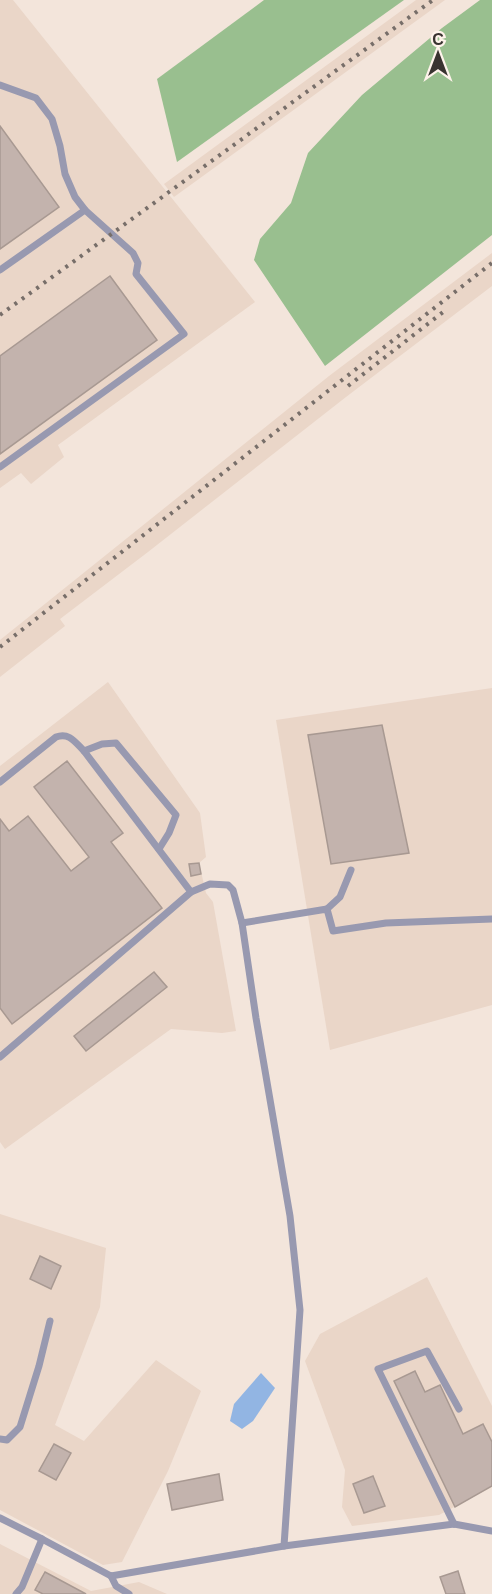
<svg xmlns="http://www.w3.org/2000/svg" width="492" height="1594" font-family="Arial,sans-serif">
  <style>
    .built { fill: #ead6c8 }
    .forest { fill: #99bf8f }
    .water { fill: #92b5e3 }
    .building { fill: #c3b3ad; stroke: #a89992; stroke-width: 1.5 }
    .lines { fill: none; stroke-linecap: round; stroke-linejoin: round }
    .lane { stroke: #9899b0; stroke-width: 7 }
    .rail { stroke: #776e69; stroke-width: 4; stroke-dasharray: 3 6; stroke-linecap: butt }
  </style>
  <rect width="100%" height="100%" fill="#f3e5db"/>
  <g class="built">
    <polygon points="0,0 13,0 255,302 58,445 64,457 31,484 21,473 0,488"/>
    <polygon points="416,0 445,0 174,197 164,184"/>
    <polygon points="492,253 492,286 346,397 148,552 60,619 65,626 0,677 0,640 329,376"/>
    <polygon points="108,682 200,813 206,857 199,863 206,893 213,902 236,1031 222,1033 171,1029 5,1149 0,1142 0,766"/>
    <polygon points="492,688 492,1005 330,1050 276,720"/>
    <polygon points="0,1214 106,1248 100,1307 55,1425 84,1441 156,1360 201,1391 168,1471 122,1562 103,1565 0,1510"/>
    <polygon points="427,1277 492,1406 492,1487 439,1515 352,1526 342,1507 345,1470 305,1361 320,1334"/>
    <polygon points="0,1544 91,1591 139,1582 167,1594 0,1594"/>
  </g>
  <g class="forest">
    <polygon points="264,0 404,0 177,162 157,79"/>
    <polygon points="480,0 492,0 492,235 325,366 254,260 260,239 291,203 308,153 362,95 442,28"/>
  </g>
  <polygon class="water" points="261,1373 275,1388 253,1421 242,1429 230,1421 234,1404"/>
  <g class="building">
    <polygon points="0,126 59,207 0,249"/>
    <polygon points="110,276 157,340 0,454 0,356"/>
    <polygon points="382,725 409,853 331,864 308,735"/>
    <polygon points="67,761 123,833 111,842 162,908 12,1024 0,1008 0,819 9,831 28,816 71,871 89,857 34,787"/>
    <polygon points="199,863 201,874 191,876 189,864"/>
    <polygon points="154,972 167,987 86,1051 74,1036"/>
    <polygon points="40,1256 61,1266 51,1289 30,1279"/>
    <polygon points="415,1371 425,1392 440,1385 463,1434 483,1424 492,1442 492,1486 455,1507 394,1381"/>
    <polygon points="54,1444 71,1453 56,1480 39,1471"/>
    <polygon points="219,1474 223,1500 172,1510 167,1484"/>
    <polygon points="373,1476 385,1506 364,1513 353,1484"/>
    <polygon points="458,1571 465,1594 446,1594 440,1577"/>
    <polygon points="45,1572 86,1594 43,1594 35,1590"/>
  </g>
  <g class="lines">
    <g class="lane">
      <polyline points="0,85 36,98 52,119 60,146 65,174 75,197 85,210"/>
      <polyline points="0,270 85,210 133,253 138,263 136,274 184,334 0,467"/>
      <polyline points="84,751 102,744 116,743 176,815 169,833 159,849"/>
      <path d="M0,782L56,737C69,732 75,742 84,751L191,892"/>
      <polyline points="327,909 340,897 351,870"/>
      <polyline points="242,923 327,909 333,931 386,923 492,919"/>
      <polyline points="0,1057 191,892 210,884 228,885 233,890 242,923 256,1018 290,1216 300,1310 284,1546"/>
      <polyline points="0,1439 7,1440 20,1427 39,1366 50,1321"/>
      <polyline points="0,1518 42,1539 111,1576 284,1546 454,1524 492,1531"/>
      <polyline points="454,1524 378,1369 427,1351 459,1409"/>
      <polyline points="111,1576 116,1586 129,1594"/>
      <polyline points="16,1594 22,1587 42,1539"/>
    </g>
    <g class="rail">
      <polyline points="0,315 433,0"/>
      <polyline points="348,386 447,309"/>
      <polyline points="0,647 492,263"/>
    </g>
  </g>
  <g transform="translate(438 54)" stroke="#fef3eb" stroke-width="4.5" paint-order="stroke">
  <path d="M0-4.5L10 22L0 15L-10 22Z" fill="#393330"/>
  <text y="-9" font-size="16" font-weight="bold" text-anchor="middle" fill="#393330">С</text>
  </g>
</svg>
